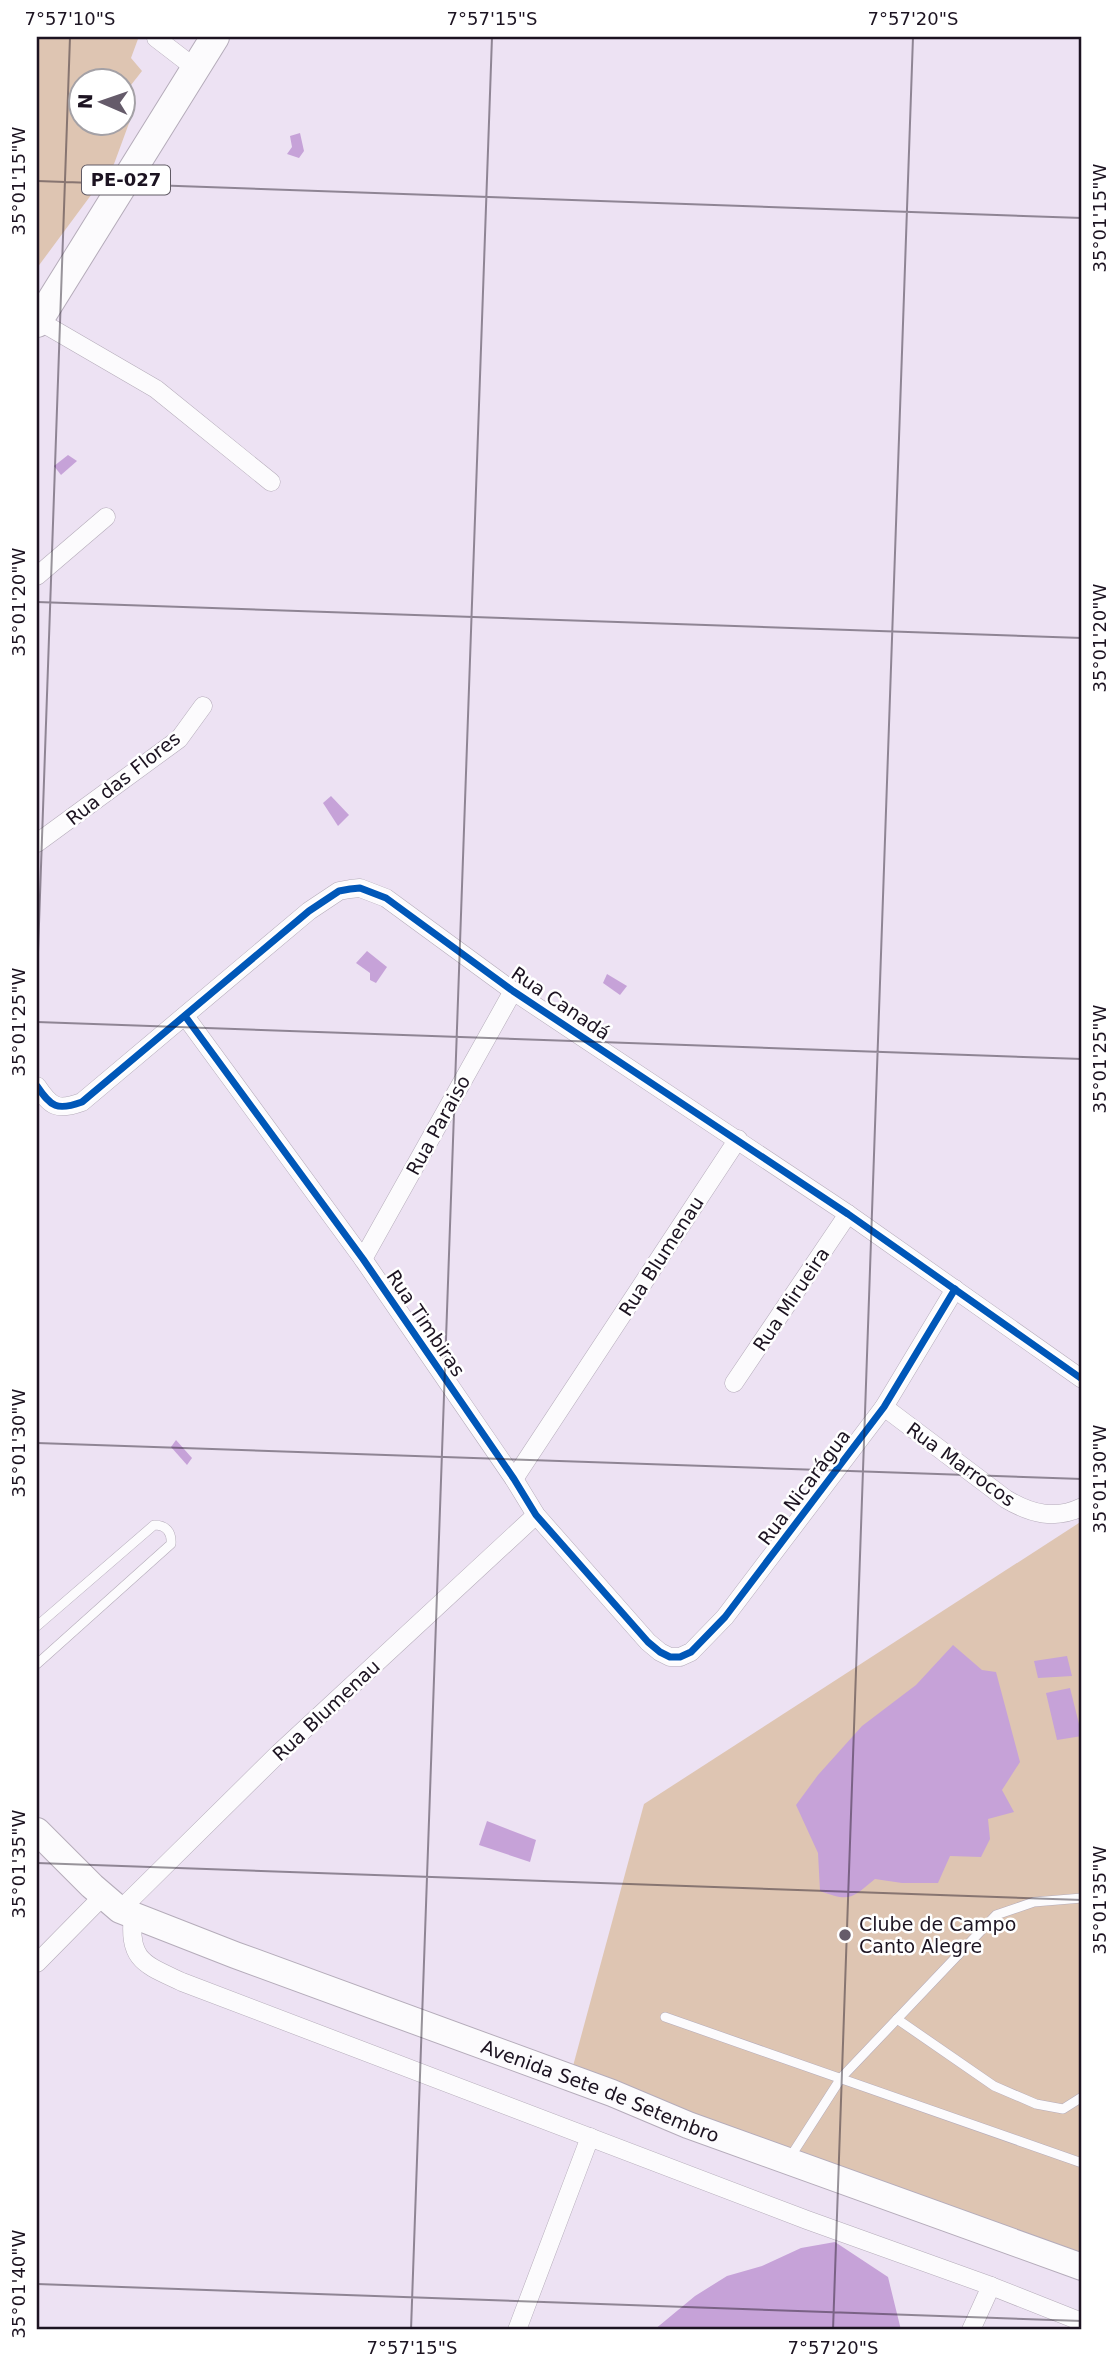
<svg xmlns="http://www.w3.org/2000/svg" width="1119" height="2367" font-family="'DejaVu Sans',sans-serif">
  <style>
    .green { fill: #dec5b2; fill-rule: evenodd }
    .water { fill: #c6a2d8 }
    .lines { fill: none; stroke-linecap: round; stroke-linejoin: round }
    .service-casing { stroke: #b5acba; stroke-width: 10 }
    .minor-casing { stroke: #b5acba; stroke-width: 19 }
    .secondary-casing { stroke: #b5acba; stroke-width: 28 }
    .primary-casing { stroke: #b5acba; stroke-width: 30 }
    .service { stroke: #fcfbfd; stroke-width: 9 }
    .minor { stroke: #fcfbfd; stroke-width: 18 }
    .secondary { stroke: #fcfbfd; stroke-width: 26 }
    .primary { stroke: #fcfbfd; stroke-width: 28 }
    .cycleway-casing { stroke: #fff; stroke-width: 11 }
    .cycleway { stroke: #0057b8; stroke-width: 7 }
    .ticks { fill: none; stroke: #1c1321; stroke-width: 2; stroke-opacity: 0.45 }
    .poi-dot { fill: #655b6a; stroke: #fff; stroke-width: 2.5 }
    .labels { text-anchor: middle; stroke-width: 5; stroke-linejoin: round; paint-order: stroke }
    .shield { fill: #fff; stroke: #605a64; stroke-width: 2 }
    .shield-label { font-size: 18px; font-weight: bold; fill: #1c1321 }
    .street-label { font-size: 19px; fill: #1c1321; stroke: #fff }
    .poi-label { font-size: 19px; fill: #1c1321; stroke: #fff; text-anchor: start }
    .neatline { fill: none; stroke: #1c1321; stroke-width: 2.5 }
    .ticks-label { font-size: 18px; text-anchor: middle; fill: #1c1321 }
  </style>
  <rect width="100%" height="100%" fill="#ede2f3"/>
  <g class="green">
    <path d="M37,37H134L138,39L131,58L142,71L131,85L132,115L114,164L37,268ZM80,80H122V122H80Z"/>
    <polygon points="1082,1521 1082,2257 689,2113 573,2066 644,1804"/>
  </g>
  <g class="water">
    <polygon points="300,133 304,151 299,158 287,154 292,147 290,136"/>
    <polygon points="68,455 77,461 61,475 54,466"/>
    <polygon points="331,796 349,815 338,826 323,803"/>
    <polygon points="367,951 387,967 376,983 370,980 370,973 356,963"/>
    <polygon points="607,974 627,986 620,995 603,983"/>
    <polygon points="176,1440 192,1458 187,1465 171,1447"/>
    <path d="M953,1645L982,1670L996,1672L1020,1762L1002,1790L1014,1812L988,1819L990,1839L981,1857L950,1856L938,1883H902L875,1879C851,1899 850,1902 820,1891L818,1853L796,1805L818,1775L862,1726L916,1685Z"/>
    <polygon points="1067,1656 1072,1676 1038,1678 1034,1661"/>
    <polygon points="1070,1688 1082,1736 1057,1740 1046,1693"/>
    <polygon points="487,1821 536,1840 530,1862 479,1845"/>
    <polygon points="835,2242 888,2277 901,2330 654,2330 695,2296 727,2276 762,2266 801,2248"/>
  </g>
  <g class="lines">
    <defs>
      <g id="service">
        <path d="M37,1626L154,1525C166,1525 172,1532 171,1544L37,1664"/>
        <polyline points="665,2017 1082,2163"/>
        <polyline points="897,2019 994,2086 1036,2104 1063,2109 1082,2097"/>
        <polyline points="789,2159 841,2078 996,1915 1034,1902 1082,1898"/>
      </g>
      <g id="minor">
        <polyline points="156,38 195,68"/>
        <polyline points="39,321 156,389 271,482"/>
        <polyline points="37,576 106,517"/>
        <polyline points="37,843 179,739 203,706"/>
        <polyline points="185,1016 363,1259 514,1479 536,1515 648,1642 660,1652 670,1657 680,1657 691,1652 725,1617 884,1407 955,1289"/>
        <path d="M37,1086C51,1107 57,1111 82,1102L309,911L339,891L350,889L360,888L386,898L513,991L848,1214L1082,1379"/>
        <polyline points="363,1259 513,991"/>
        <polyline points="734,1383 848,1214"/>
        <path d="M884,1407L1006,1499C1031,1514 1055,1520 1082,1507"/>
        <polyline points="514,1479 738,1139"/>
        <polyline points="120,1910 279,1753 536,1515"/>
        <path d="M133,1914C128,1961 144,1964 182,1982L807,2220L991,2286L1082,2322"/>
        <polyline points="37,1963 103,1896"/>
        <polyline points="517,2330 590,2137"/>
        <polyline points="971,2330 991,2286"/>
      </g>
      <g id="secondary">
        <path id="s1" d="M37,1831L92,1886L120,1910L235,1955L612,2093L688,2125L1082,2267"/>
      </g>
      <polyline id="primary" points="37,323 215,37"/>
    </defs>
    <use href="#service" class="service-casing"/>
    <use href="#minor" class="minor-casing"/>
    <use href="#secondary" class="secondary-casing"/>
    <use href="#primary" class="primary-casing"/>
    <use href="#service" class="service"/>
    <use href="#minor" class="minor"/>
    <use href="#secondary" class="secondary"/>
    <use href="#primary" class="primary"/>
    <defs>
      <g id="cycleway">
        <polyline points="185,1016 363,1259 514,1479 536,1515 648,1642 660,1652 670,1657 680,1657 691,1652 725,1617 884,1407 955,1289"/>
        <path d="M37,1086C51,1107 57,1111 82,1102L309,911L339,891L350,889L360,888L386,898L513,991L848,1214L1082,1379"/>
      </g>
    </defs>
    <use href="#cycleway" class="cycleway-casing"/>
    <use href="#cycleway" class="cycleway"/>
  </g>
  <path class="ticks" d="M37,181L1082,218M37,602L1082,638M37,981L70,37M37,1022L1082,1059M37,1443L1082,1479M37,1863L1082,1900M37,2284L1082,2321M411,2330L492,37M833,2330L913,37"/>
  <circle class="poi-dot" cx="845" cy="1935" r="7"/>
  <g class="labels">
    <rect class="shield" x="82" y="165.5" width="88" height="29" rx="5"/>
    <g class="shield-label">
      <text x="126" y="186">PE-027</text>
    </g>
    <g class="street-label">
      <text transform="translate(123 778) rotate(-38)" y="7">Rua das Flores</text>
      <text transform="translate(561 1003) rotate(34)" y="7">Rua Canadá</text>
      <text transform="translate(438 1125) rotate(-61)" y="7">Rua Paraiso</text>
      <text transform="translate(661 1256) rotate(-57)" y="7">Rua Blumenau</text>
      <text transform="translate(791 1299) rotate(-56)" y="7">Rua Mirueira</text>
      <text transform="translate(426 1323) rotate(56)" y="7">Rua Timbiras</text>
      <text transform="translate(961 1464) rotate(36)" y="7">Rua Marrocos</text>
      <text transform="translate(804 1487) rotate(-53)" y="7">Rua Nicarágua</text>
      <text transform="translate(326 1710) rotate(-43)" y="7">Rua Blumenau</text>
      <text dy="7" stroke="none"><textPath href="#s1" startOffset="628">Avenida Sete de Setembro</textPath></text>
    </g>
    <g class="poi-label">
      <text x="859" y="1931">Clube de Campo<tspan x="859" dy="22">Canto Alegre</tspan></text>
    </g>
  </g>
  <rect width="1119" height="2367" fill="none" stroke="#ffffff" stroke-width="77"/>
  <g transform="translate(102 102) rotate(272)"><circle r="33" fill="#ffffff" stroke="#a4a1a6" stroke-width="2"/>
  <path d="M0-5L12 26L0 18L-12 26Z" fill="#655b6a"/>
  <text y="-10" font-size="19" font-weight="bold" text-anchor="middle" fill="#1c1321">N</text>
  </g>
  <rect x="38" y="38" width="1042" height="2290" class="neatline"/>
  <g class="ticks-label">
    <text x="70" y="25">7°57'10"S</text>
    <text x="492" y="25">7°57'15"S</text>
    <text x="913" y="25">7°57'20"S</text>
    <text transform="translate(19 181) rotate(-90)" y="6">35°01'15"W</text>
    <text transform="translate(1100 218) rotate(-90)" y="6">35°01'15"W</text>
    <text transform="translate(19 602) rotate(-90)" y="6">35°01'20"W</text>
    <text transform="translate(1100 638) rotate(-90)" y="6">35°01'20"W</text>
    <text transform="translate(19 1022) rotate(-90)" y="6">35°01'25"W</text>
    <text transform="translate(1100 1059) rotate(-90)" y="6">35°01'25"W</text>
    <text transform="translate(19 1443) rotate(-90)" y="6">35°01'30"W</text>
    <text transform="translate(1100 1479) rotate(-90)" y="6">35°01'30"W</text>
    <text transform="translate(19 1864) rotate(-90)" y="6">35°01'35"W</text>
    <text transform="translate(1100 1900) rotate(-90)" y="6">35°01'35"W</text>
    <text transform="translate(19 2284) rotate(-90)" y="6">35°01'40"W</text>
    <text x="412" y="2354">7°57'15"S</text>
    <text x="833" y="2354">7°57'20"S</text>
  </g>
</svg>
